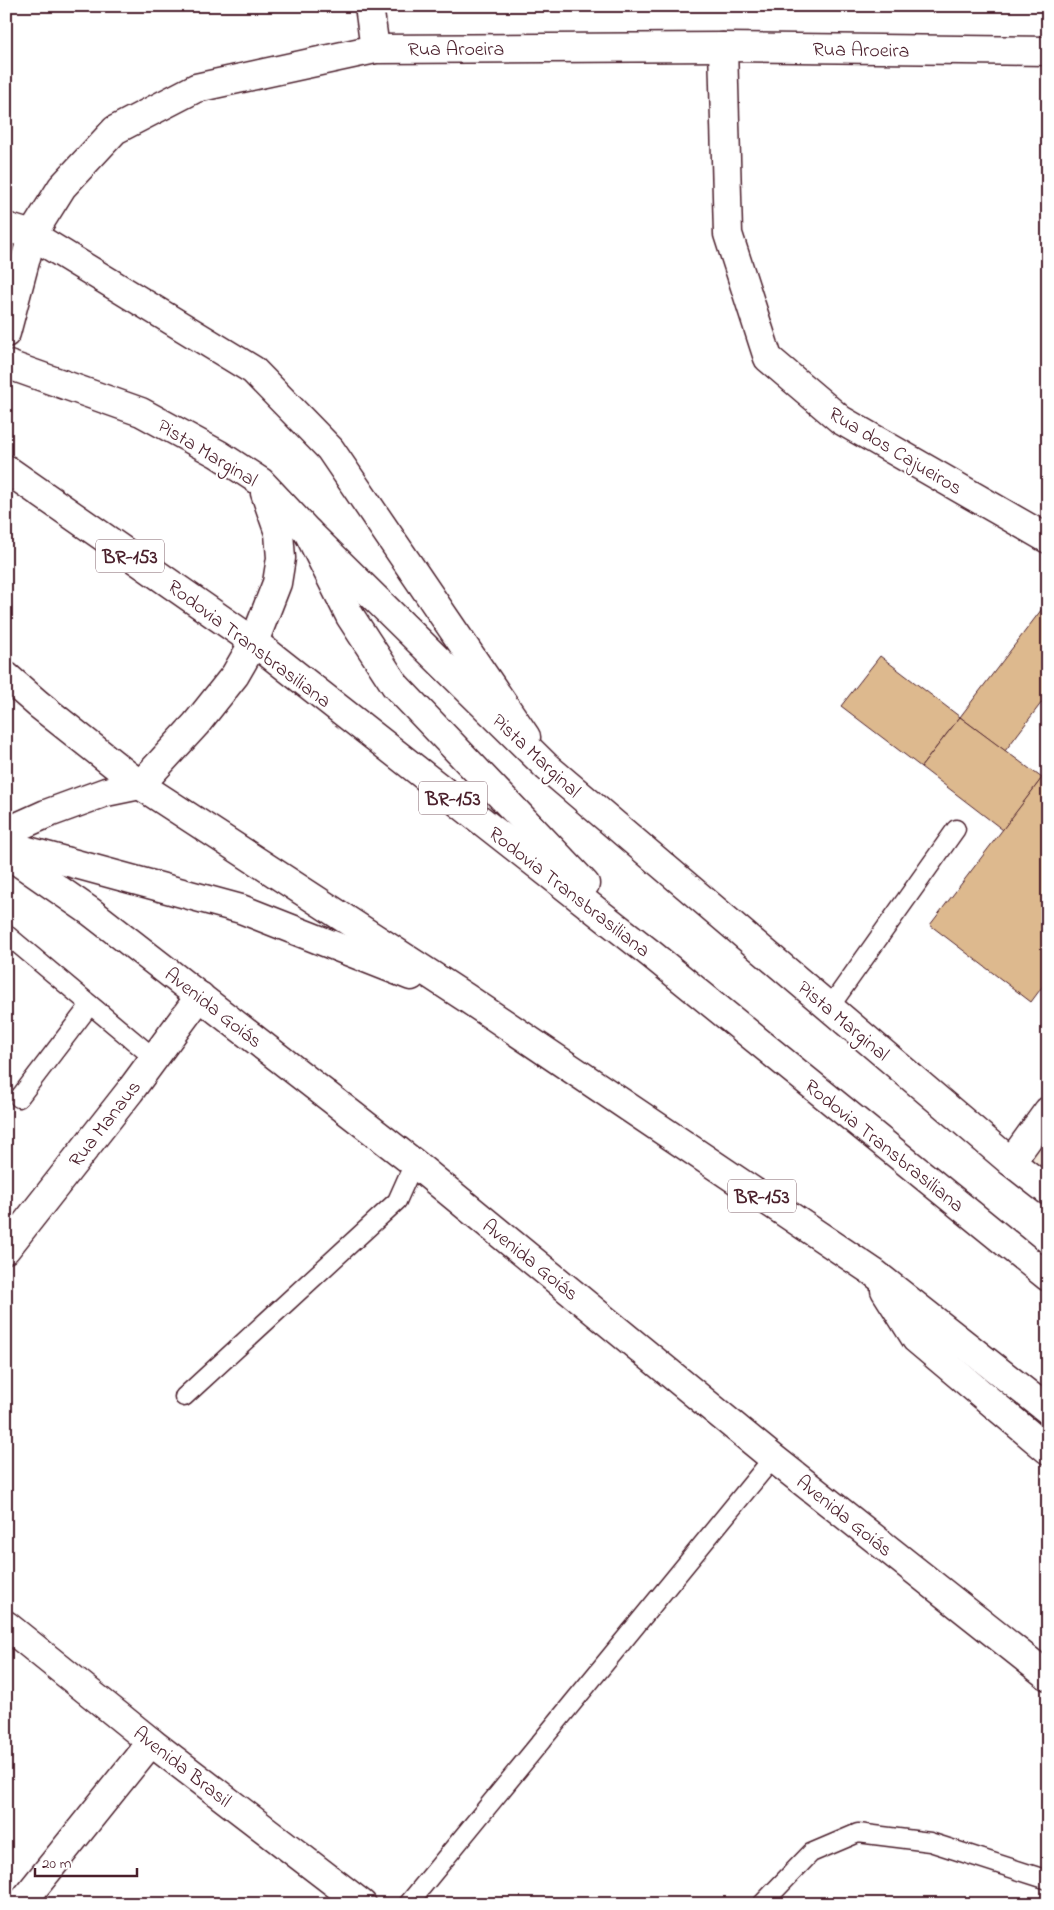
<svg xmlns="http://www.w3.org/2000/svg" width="1054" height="1910" font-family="'Indie Flower',sans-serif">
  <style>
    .built { fill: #f5eadd }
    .building { fill: #ddb98e; stroke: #4a1f2b }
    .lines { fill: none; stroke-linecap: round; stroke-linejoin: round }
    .lane-casing { stroke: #4a1f2b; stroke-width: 21 }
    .street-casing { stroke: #4a1f2b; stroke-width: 31 }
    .secondary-casing { stroke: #4a1f2b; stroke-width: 31 }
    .highway-casing { stroke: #4a1f2b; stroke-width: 31 }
    .lane { stroke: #fff; stroke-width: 18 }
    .street { stroke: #fff; stroke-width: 28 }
    .secondary { stroke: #fff; stroke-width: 28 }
    .highway { stroke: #fff; stroke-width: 28 }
    .labels { text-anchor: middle; stroke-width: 4; stroke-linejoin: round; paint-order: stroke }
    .shield { fill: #fff; stroke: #80626b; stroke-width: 1 }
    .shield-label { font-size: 19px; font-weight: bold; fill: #4a1f2b }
    .street-label { font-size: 20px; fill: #4a1f2b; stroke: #fff }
  </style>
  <rect width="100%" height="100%" fill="#fff"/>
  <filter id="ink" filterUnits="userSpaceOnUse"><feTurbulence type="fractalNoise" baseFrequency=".02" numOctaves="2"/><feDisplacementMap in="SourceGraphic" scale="10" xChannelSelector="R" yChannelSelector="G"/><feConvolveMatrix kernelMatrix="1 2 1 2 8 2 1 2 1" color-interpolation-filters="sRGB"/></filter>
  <g filter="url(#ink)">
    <polygon class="built" points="1048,1115 1048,1189 1011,1162"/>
    <g class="building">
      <polygon points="1048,601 1048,694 1005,751 960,717"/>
      <polygon points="880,656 960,717 921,767 841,706"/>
      <polygon points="960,717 1042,778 1003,830 921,767"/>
      <polygon points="1048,770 1048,979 1031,1002 930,925"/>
    </g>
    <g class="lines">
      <defs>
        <g id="lane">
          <polyline points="6,934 154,1058"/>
          <polyline points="829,1008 956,829"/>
          <polyline points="19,1098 90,1005"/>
          <polyline points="184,1397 397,1201 414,1163"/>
          <polyline points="408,1904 773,1458"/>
          <polyline points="762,1904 811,1853 858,1833 930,1842 1048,1880"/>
        </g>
        <g id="street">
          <polyline points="369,6 375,49"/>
          <polyline points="723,47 728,234 768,358 841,420 1048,539"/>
          <polyline points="6,227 32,235 253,370 330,449 526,737"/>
          <polyline points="6,333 32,235 62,187 115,130 196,88 375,49 723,47 1048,51"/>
          <polyline points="1011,1162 1048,1111"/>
          <polyline points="6,1249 130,1091 200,996"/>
          <polyline points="6,1625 151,1742 362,1904"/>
          <polyline points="21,1904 151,1742"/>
        </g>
        <g id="secondary">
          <polyline points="6,364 141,412 218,454 261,482 308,532 547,767 1011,1162 1048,1191"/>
          <polyline points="6,832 46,814 106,792 140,785 196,724 235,675 254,642 277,583 281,558 279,533 265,493"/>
          <polyline points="6,853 91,912 414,1163 773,1458 1048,1676"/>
        </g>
        <g id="highway">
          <polyline points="6,469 254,642 651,954 1048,1277"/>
          <polyline points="308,532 350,616 395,685 585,884"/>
          <polyline points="6,676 38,704 140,785 465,997 873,1272 1048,1410"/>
          <polyline points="6,845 241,909 411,976"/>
          <polyline points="885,1290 916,1339 1048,1450"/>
        </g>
      </defs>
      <use href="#lane" class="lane-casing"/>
      <use href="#street" class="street-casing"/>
      <use href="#secondary" class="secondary-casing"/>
      <use href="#highway" class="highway-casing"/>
      <use href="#lane" class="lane"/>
      <use href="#street" class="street"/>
      <use href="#secondary" class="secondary"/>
      <use href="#highway" class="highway"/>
    </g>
  </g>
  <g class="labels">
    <g class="shield">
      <rect x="96" y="539.5" width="68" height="33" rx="4"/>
      <rect x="419" y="781.5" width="68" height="33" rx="4"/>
      <rect x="728" y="1179.5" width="68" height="33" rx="4"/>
    </g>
    <g class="shield-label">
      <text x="130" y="563">BR-153</text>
      <text x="453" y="805">BR-153</text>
      <text x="762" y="1203">BR-153</text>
    </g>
    <g class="street-label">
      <text x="456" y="55">Rua Aroeira</text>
      <text transform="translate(861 49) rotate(1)" y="7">Rua Aroeira</text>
      <text transform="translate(896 450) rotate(31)" y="7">Rua dos Cajueiros</text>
      <text transform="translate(208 452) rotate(31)" y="7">Pista Marginal</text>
      <text transform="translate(250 643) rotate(37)" y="7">Rodovia Transbrasiliana</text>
      <text transform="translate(537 755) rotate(43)" y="7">Pista Marginal</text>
      <text transform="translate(570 891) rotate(38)" y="7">Rodovia Transbrasiliana</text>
      <text transform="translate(214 1007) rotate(38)" y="7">Avenida Goiás</text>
      <text transform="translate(844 1020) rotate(40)" y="7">Pista Marginal</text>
      <text transform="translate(104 1123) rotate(-52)" y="7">Rua Manaus</text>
      <text transform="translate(885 1145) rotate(39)" y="7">Rodovia Transbrasiliana</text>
      <text transform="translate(531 1259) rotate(39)" y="7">Avenida Goiás</text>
      <text transform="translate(845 1515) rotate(39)" y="7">Avenida Goiás</text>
      <text transform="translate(183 1766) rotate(38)" y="7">Avenida Brasil</text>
    </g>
  </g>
  <rect width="1054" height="1910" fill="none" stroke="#fff" stroke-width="25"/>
  <rect x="12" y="12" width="1029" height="1885" fill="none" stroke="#4a1f2b" stroke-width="2" filter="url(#ink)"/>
  <path d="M35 1868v8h102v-8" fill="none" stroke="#4a1f2b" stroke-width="2.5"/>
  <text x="42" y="1868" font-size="15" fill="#4a1f2b" stroke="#ffffff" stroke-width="4" paint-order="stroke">20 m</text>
</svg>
